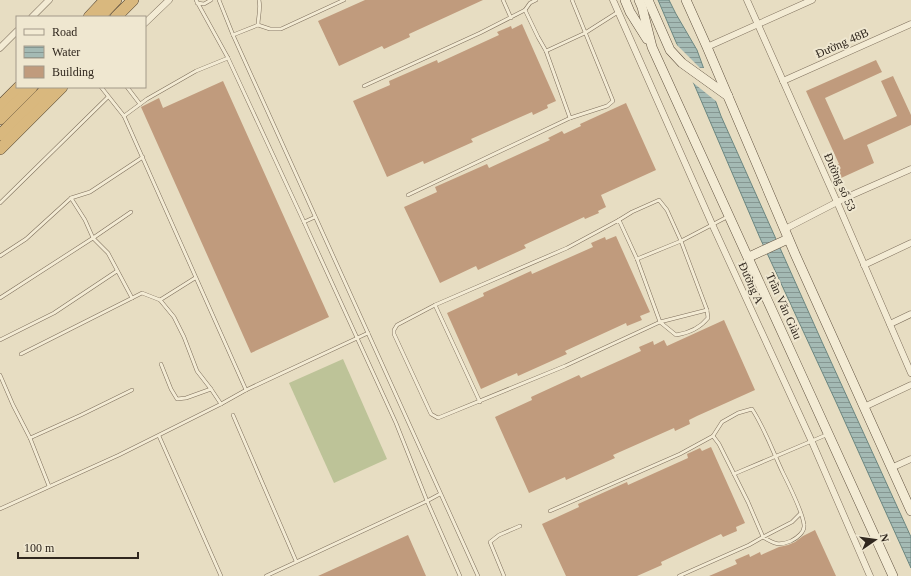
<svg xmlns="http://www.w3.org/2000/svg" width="911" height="576" font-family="Georgia,serif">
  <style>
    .grass { fill: #bdc398 }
    .water { fill: url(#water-rules); stroke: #6c8781 }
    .pier { fill: #e7ddc2 }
    .building { fill: #c09b7d }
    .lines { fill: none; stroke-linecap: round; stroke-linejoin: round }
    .service-casing { stroke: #7e6f5c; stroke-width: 4 }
    .minor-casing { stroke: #7e6f5c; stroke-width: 7 }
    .secondary-casing { stroke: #60513f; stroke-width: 10 }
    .trunk-casing { stroke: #4c3e2f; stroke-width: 12 }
    .service { stroke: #f3ebd4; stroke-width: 3 }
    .minor { stroke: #f3ebd4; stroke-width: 6 }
    .secondary { stroke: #f3ebd4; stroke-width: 9 }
    .trunk { stroke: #d9b87e; stroke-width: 11 }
    .labels { text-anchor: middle; stroke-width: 4; stroke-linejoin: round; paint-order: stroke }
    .street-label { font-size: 12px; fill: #30271e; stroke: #efe7d0 }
  </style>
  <defs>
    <pattern id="water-rules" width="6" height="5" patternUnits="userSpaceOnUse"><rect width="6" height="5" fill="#a4bab4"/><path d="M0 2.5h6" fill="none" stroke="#869792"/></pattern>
  </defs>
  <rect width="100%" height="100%" fill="#e7ddc2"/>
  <polygon class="grass" points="343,359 387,459 334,483 289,383"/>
  <polygon class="water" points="658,0 669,0 676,14 697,50 721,116 822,342 911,537 911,568 836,402 760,238"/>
  <polygon class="pier" points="675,43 700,68 706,68 717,102 691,81"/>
  <g class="building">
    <polygon points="365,0 483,0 409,34 410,37 384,49 382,46 339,66 318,21"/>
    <polygon points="522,24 556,101 547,105 548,108 533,115 532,112 471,139 473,142 424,164 423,161 387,177 353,101 390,85 389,81 437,60 438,63 499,35 497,32 511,26 512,29"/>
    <polygon points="876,60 882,72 825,98 844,140 897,116 881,81 893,76 911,115 911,125 867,145 874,163 841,178 835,166 839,164 806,91"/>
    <polygon points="223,81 329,317 251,353 141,107 159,98 163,108"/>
    <polygon points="626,103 656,170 601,195 606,207 598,211 599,213 585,219 584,217 524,245 526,248 478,270 476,266 440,283 404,207 437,192 435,187 487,164 489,168 550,140 548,138 562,131 564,134 581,126 580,124"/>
    <polygon points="616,236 650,312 640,316 642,320 627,326 626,323 565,351 567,354 518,376 517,373 481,389 447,313 484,296 483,293 531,271 532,274 593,247 591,243 605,237 606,240"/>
    <polygon points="724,320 755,390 697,416 689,420 690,424 675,431 674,428 613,455 615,458 566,480 565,477 529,493 495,417 532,400 531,397 579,375 581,378 641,351 639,347 653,341 654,345 664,340 667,346"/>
    <polygon points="711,447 745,523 736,527 737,531 723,537 721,534 661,562 662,565 637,576 566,576 542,524 579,507 578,504 627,482 628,485 688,458 687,454 700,448 702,451"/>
    <polygon points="815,530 836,576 709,576 737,564 735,560 749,554 750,557 760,552 761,555 779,547 788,545 795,542 803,536"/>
    <polygon points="408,535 426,576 318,576 340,566"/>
  </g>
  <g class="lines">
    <defs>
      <g id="service">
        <polyline points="196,0 228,58 304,222 396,423 427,501 460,576"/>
        <polyline points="219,0 233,35 478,576"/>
        <polyline points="503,0 511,18"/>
        <polyline points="197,3 204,4 211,0"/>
        <polyline points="525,10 538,37 546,51 570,118"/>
        <path d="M258,25C258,17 261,9 259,0"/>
        <polyline points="233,35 258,25 270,29 281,29 344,0"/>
        <polyline points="546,51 585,33 618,12"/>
        <polyline points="364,86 480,33 525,10 530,3 536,0"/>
        <polyline points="101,87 124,116 246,390"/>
        <polyline points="127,87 140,104"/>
        <polyline points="124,116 147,99 196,71 228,58"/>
        <polyline points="408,195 570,118 607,106 613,101 572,0"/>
        <polyline points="71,198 85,220 93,238 131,212"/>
        <polyline points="0,203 108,97"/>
        <path d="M619,220L632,212L659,200L667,210L681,241L707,310L708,318C700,328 689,333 676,335L660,322L637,259"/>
        <polyline points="304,222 315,217"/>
        <polyline points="0,256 26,239 71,198 90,192 143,157"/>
        <polyline points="0,298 93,238 108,253 132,298"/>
        <polyline points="160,300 195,278"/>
        <polyline points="435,305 480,402"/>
        <polyline points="707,310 660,322 565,366 438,418 431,414 394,334 394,330 397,325 435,305 567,248 619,220 637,259 681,241 727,217"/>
        <polyline points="0,340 54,313 117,271"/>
        <polyline points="21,354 142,293 160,300 174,317 184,337 197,371 211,389"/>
        <polyline points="161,364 171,389 177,399 186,398 211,389 221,404"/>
        <polyline points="0,375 13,405 30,438 49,486"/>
        <polyline points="233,415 296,561"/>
        <polyline points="159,436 221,576"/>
        <polyline points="30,438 81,415 132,390"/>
        <polyline points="734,474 826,435"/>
        <polyline points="0,509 119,455 221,404 246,390 368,333"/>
        <path d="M550,511L680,454L713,436L722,422L738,413L752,409C765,429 773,452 783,473C789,485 803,513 804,525C805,532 797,538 791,541C779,546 774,544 763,537L792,522L800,514"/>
        <polyline points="266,576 427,501 440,494"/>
        <polyline points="504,576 490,542 499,535 520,526"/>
        <polyline points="679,576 749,545 763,537 748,502 719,444 713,436"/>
      </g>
      <g id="minor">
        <polyline points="613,0 712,224 812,442 870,576"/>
        <polyline points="747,0 837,202 911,373"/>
        <polyline points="32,17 49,0"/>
        <polyline points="145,23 169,0"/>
        <polyline points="707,47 812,0"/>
        <polyline points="0,48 17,31"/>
        <polyline points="783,81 911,24"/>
        <polyline points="785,229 845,198 911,169"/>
        <polyline points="864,265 911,243"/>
        <polyline points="890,324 911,314"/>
        <polyline points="864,407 911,385"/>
        <polyline points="891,468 911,459"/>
      </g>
      <g id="secondary">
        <polyline points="625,0 630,12 647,39"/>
        <polyline points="639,0 642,7 652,47 893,576"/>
        <polyline points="648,0 670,50 682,63 728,96"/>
        <polyline points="686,0 707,47 795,254 911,511"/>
        <polyline points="749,257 788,239"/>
      </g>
      <g id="trunk">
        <polyline points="89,17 105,0"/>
        <polyline points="100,17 116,0"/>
        <polyline points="116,17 133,0"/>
        <polyline points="0,106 19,87"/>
        <polyline points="0,119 32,87"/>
        <polyline points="0,135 48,87"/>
        <polyline points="0,149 62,87"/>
      </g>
    </defs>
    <use href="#service" class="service-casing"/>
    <use href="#minor" class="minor-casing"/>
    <use href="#secondary" class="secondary-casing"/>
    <use href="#trunk" class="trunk-casing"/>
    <use href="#service" class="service"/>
    <use href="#minor" class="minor"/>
    <use href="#secondary" class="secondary"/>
    <use href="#trunk" class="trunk"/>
  </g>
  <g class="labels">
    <g class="street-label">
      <text transform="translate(842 43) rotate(-24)" y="4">Đường 48B</text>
      <text transform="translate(840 182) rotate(66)" y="4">Đường số 53</text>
      <text transform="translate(751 283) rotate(66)" y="4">Đường A</text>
      <text transform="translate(784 306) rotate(66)" y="4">Trần Văn Giàu</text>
    </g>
  </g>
  <rect x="16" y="16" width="130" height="72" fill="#efe7d0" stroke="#a39a89"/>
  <rect x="24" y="29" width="20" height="6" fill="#f3ebd4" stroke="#a39a89"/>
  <text x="52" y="36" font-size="12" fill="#30271e">Road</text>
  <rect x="24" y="46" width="20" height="12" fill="url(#water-rules)" stroke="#a39a89"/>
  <text x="52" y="56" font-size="12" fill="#30271e">Water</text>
  <rect x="24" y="66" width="20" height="12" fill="#c09b7d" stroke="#a39a89"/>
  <text x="52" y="76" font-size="12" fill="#30271e">Building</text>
  <g transform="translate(875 540) rotate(77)" stroke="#efe7d0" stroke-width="3" paint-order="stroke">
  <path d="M0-3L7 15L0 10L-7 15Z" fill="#30271e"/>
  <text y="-6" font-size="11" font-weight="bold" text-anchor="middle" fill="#30271e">N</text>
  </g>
  <path d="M18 552v6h120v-6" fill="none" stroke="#30271e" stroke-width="2"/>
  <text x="24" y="552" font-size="12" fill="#30271e" stroke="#efe7d0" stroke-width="3" paint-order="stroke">100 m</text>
</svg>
